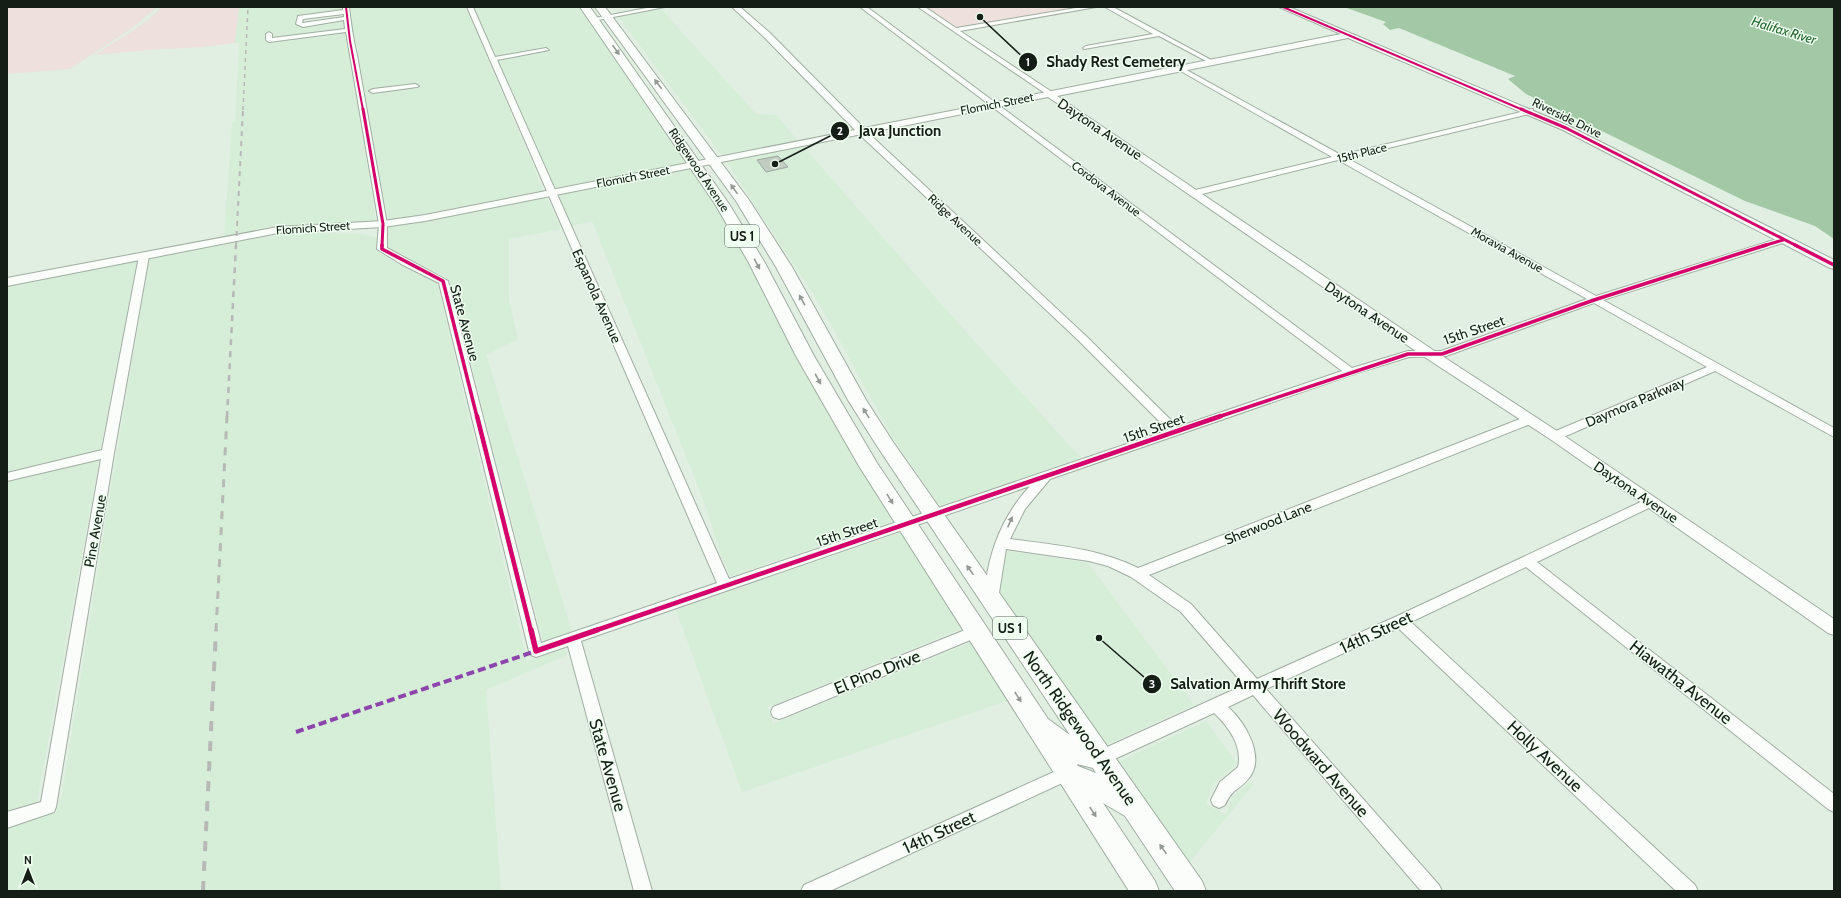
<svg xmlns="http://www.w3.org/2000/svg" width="1841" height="898" font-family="Cabin,sans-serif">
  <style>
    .built { fill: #d6eed7; fill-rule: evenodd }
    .green { fill: #ede0dd }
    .water { fill: #a2c8a6 }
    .building { fill: #c2cdc2; stroke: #9da99e }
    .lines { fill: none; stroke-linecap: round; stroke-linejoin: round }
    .minor-casing { stroke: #a1ada2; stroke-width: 2 }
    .tertiary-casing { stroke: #a1ada2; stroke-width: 2 }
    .primary-casing { stroke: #a1ada2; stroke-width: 2 }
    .minor { fill: #fafdfa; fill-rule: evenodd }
    .tertiary { fill: #fafdfa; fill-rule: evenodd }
    .primary { fill: #fafdfa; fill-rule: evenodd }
    .rail-far4 { stroke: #b6b9b6; stroke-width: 1.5; stroke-dasharray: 4 4; stroke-linecap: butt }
    .rail-far3 { stroke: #b6b9b6; stroke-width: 2; stroke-dasharray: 5 5; stroke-linecap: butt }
    .rail-far2 { stroke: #b6b9b6; stroke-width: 2.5; stroke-dasharray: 6 6; stroke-linecap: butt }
    .rail-far1 { stroke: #b6b9b6; stroke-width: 3; stroke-dasharray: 8 8; stroke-linecap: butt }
    .rail { stroke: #b6b9b6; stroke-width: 4; stroke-dasharray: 10 10; stroke-linecap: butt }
    .quiet { stroke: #8e44ad; stroke-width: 4; stroke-dasharray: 8 4; stroke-linecap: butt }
    .cycleway-far4-casing { stroke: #effff0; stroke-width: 3.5 }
    .cycleway-far3-casing { stroke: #effff0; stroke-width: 4.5 }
    .cycleway-far2-casing { stroke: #effff0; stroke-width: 5.5 }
    .cycleway-far1-casing { stroke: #effff0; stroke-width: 7 }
    .cycleway-casing { stroke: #effff0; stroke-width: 8 }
    .cycleway-far4 { stroke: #d6006c; stroke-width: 2 }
    .cycleway-far3 { stroke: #d6006c; stroke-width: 3 }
    .cycleway-far2 { stroke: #d6006c; stroke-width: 3.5 }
    .cycleway-far1 { stroke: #d6006c; stroke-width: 4.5 }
    .cycleway { stroke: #d6006c; stroke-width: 5.5 }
    .oneway { fill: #939993 }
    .labels { text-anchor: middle; stroke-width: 3; stroke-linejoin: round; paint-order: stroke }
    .far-street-label { font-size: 12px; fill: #151e16; stroke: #effff0 }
    .far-water-label { font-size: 13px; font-style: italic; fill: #22672f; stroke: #effff0 }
    .shield { fill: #effff0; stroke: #566257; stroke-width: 1 }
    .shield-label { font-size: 13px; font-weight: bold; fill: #151e16 }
    .street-label { font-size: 14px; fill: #151e16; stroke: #effff0 }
    .near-street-label { font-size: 17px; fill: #151e16; stroke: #effff0 }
    .leader { fill: none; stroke: #151e16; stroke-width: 1.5 }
    .callout-dot { fill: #151e16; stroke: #effff0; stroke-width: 1.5 }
    .mark-label { font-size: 12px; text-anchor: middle; font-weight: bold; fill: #fff }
    .callout-label { font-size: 15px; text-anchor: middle; font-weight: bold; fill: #151e16; stroke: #effff0; stroke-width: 3; stroke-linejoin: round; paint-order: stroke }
  </style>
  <rect width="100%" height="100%" fill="#e0efe1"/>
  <g class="built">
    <polygon points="239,7 341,7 342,11 301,16 296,18 295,24 302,26 344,20 345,29 273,38 273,32 265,34 264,41 345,32 346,42 349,55 376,221 295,225 224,237 232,122 235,121 239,43 235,43"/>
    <path d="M350,7H466L544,192L425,215L388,220L358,54L354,41ZM420,84L418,88L368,93L369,90Z"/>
    <polygon points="474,7 581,7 690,163 555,190 498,60 551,51 550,48 497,57"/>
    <polygon points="661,9 756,114 776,115 799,142 723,157 618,16"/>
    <polygon points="803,146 949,313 1081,458 1048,470 1046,469 1042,472 940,506 893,438 822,308 726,161"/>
    <polygon points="693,168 717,205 895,521 730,576 721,555 705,504 592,221 572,226 557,194"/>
    <polygon points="546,196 561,229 509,239 509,301 518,339 486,355 572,632 543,641 449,279 388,247 389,226"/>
    <polygon points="303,233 364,234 377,238 377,251 399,265 437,283 527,661 565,649 567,655 486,690 501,891 7,891 7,829 56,813 62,794 117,451 150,257 237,240"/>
    <polygon points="137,260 100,450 7,472 7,287"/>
    <polygon points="99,460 37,802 7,812 7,481"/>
    <polygon points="902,532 963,628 768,707 773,724 972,642 1009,700 742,792 676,610"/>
    <polygon points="1008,551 1088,563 1194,705 1103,746 1000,596 1002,572"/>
    <polygon points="1206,721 1236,762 1235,766 1213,784 1206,804 1226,815 1232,797 1251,782 1253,785 1188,864 1115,763"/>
  </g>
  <g class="green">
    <polygon points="7,7 157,7 132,28 70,69 7,74"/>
    <path d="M160,7H239L235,43L203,47L149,50L94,55C106,47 157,18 160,7Z"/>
    <polygon points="926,7 1083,7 956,28"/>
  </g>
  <polygon class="water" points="1344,7 1834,7 1834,239 1815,226 1745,201 1526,94 1508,79 1515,76 1399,28 1390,30 1383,24 1386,22"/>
  <polygon class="building" points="778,156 788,167 766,172 757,160"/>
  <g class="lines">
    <defs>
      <g id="minor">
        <path d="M343,7H349C351,23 353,39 357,55L387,224V248L448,281L541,643L717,583L467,7H473L495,57L546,48L549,50L497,60L729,579L1168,430L1078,340L859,134V130H865L1086,336L1178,427L1342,371L860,7H867L1352,368L1408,351H1441L1587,299L1338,160L1194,196L1191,195V191L1332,157L1177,69V67H1181L1341,155L1533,109V113L1347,158L1596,296L1780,238H1786V242L1603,300L1834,428V437L1715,371L1559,439H1551L1549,436L1551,433L1707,367L1594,303L1446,356L1409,357L1354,374L1050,479L1025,509L1010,539C1054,545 1097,548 1138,568L1525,417H1533L1535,420L1533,423L1149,575L1191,604L1257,679L1395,617L1647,499H1655L1657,502L1655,505L1537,562L1834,794V812L1828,809L1526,567L1411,622L1695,885L1698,891H1676L1398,628L1266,689L1439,885L1442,891H1421L1253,695L1228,707C1245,722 1266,757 1249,778C1239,791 1233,787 1225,805L1219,808L1213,805L1211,800L1220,782L1238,767C1243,746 1228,726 1214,713L1106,763L1100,765L1094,763L1092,758L1094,753L1244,685L1181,612L1131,577L1108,566L1089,561L1006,549L998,599L996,603L991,604L986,603C983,597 985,588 986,581C991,546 1005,513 1030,486L581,641L652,891H634L568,646L536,657L531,655L529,651L439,283L401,264L377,249L379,224L346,32L269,42L266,40V34L269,32L272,34V38L345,29L344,20L303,27L296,24L298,16L343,10ZM344,14V17L302,23L303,19Z"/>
        <polygon points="652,7 665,7 593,21 590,19"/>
        <polygon points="918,7 925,7 956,28 1082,7 1096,7 960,31 1052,92 1053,94 1049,96"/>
        <polygon points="1105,7 1113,7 1213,61 1208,62 1159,36 1084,49 1083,48 1086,46 1153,34"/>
        <polygon points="415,84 419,86 417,87 373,93 369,91 373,89"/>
        <polygon points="144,253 149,256 114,453 56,807 54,812 7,828 7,812 41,802 101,459 7,481 7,473 102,450 139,256"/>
        <polygon points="975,626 980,628 982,632 980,636 785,717 779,719 773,717 771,712 773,707"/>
        <polygon points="1067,766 1073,768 1075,773 1073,778 830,891 801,891 804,885"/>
      </g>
      <polygon id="tertiary" points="732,7 740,7 770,33 864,128 1341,34 1279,7 1289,7 1569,126 1834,260 1834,269 1830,268 1563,130 1348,38 1057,96 1433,350 1560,433 1834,619 1834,635 1828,633 1550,439 1423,356 1048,97 425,221 383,227 278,233 7,286 7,278 278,227 383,221 425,215 855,130 764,37"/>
      <path id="primary" d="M580,7H590L729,204L765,263L814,356L877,463L1048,719L1070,735L877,446L848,400L776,267L736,201L595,7H605L749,200L792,267L866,400L893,442L1202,881L1206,891H1175L1125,816L1103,803L1155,881L1159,891H1129L859,466L796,356L749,263L715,204ZM1077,764L1093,768L1096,773L1078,766Z"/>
    </defs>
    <use href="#minor" class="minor-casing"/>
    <use href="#tertiary" class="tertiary-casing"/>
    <use href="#primary" class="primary-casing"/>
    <use href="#minor" class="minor"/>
    <use href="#tertiary" class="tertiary"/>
    <use href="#primary" class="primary"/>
    <polyline class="rail-far4" points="243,110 248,7"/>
    <polyline class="rail-far3" points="236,246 243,109"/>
    <polyline class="rail-far2" points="227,417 236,245"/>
    <polyline class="rail-far1" points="216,631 227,416"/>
    <polyline class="rail" points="203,891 216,630"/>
    <polyline class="quiet" points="296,732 536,651"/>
    <defs>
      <g id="cycleway-far4">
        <polyline points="346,7 350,41 363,110"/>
        <polyline points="1283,7 1523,110"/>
      </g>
      <g id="cycleway-far3">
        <polyline points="363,109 383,224 382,246"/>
        <polyline points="1521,109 1566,128 1797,246"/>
        <polyline points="1763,246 1783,240"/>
      </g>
      <g id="cycleway-far2">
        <polyline points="382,245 382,249 443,281 477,417"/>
        <polyline points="1795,245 1834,265"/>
        <polyline points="1218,417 1408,354 1442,354 1594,300 1766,245"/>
      </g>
      <g id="cycleway-far1">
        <polyline points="477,416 531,631"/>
        <polyline points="594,631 1221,416"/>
      </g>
      <polyline id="cycleway" points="531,630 536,651 597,630"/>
    </defs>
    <use href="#cycleway-far4" class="cycleway-far4-casing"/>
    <use href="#cycleway-far3" class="cycleway-far3-casing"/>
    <use href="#cycleway-far2" class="cycleway-far2-casing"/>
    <use href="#cycleway-far1" class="cycleway-far1-casing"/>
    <use href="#cycleway" class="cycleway-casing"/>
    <use href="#cycleway-far4" class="cycleway-far4"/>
    <use href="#cycleway-far3" class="cycleway-far3"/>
    <use href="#cycleway-far2" class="cycleway-far2"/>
    <use href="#cycleway-far1" class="cycleway-far1"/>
    <use href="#cycleway" class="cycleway"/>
  </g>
  <defs><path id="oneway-solid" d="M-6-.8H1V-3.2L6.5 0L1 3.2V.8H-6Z"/></defs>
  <g class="oneway">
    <use href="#oneway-solid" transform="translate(616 50) rotate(55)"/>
    <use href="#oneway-solid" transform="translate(658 84) rotate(-127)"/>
    <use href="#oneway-solid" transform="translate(734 189) rotate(-125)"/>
    <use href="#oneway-solid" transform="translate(757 264) rotate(62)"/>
    <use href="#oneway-solid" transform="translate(802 300) rotate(-119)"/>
    <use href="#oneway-solid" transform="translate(818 379) rotate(61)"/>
    <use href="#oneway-solid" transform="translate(866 413) rotate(-122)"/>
    <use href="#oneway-solid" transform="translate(890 499) rotate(58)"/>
    <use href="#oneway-solid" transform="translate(1010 522) rotate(-67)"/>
    <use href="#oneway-solid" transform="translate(970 570) rotate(-125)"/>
    <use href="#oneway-solid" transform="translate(1018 697) rotate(57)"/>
    <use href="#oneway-solid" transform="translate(1093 812) rotate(57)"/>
    <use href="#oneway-solid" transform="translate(1163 849) rotate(-125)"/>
  </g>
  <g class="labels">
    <g class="far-street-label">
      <text transform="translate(997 104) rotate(-11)" y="4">Flomich Street</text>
      <text transform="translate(1567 118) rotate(26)" y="4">Riverside Drive</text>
      <text transform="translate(1362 153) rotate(-14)" y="4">15th Place</text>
      <text transform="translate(699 170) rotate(56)" y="4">Ridgewood Avenue</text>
      <text transform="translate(633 177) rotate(-11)" y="4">Flomich Street</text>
      <text transform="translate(1106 189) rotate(37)" y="4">Cordova Avenue</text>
      <text transform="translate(955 220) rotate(43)" y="4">Ridge Avenue</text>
      <text transform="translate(313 228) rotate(-4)" y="4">Flomich Street</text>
      <text transform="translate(1507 250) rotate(29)" y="4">Moravia Avenue</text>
    </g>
    <g class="far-water-label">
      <text transform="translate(1784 30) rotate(17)" y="5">Halifax River</text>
    </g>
    <g class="shield">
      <rect x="725" y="225" width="34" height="22" rx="3"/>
      <rect x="993" y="617" width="34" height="22" rx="3"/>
    </g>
    <g class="shield-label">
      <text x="742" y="241">US 1</text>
      <text x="1010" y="633">US 1</text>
    </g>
    <g class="street-label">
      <text transform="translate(1100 129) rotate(34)" y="5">Daytona Avenue</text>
      <text transform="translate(597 296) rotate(66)" y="5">Espanola Avenue</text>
      <text transform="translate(1367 312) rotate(34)" y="5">Daytona Avenue</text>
      <text transform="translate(465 323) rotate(75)" y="5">State Avenue</text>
      <text transform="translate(1474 330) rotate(-19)" y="5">15th Street</text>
      <text transform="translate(1635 402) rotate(-23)" y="5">Daymora Parkway</text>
      <text transform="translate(1154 428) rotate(-19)" y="5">15th Street</text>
      <text transform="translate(1636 492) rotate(34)" y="5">Daytona Avenue</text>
      <text transform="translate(1268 523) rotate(-22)" y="5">Sherwood Lane</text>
      <text transform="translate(95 531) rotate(-80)" y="5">Pine Avenue</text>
      <text transform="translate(847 532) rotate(-19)" y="5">15th Street</text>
    </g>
    <g class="near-street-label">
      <text transform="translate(1376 632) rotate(-25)" y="6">14th Street</text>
      <text transform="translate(877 672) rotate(-22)" y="6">El Pino Drive</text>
      <text transform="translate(1681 682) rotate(38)" y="6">Hiawatha Avenue</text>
      <text transform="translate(1080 728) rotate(55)" y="6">North Ridgewood Avenue</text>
      <text transform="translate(1545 756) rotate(43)" y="6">Holly Avenue</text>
      <text transform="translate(1321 763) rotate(49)" y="6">Woodward Avenue</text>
      <text transform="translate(608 765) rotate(74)" y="6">State Avenue</text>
      <text transform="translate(939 832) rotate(-25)" y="6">14th Street</text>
    </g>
  </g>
  <path class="leader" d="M980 17L1028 62M775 164L840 131M1099 638L1152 684"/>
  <g class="callout-dot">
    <circle cx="980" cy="17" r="4"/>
    <circle cx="775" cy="164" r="4"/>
    <circle cx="1099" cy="638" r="4"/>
    <circle cx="1028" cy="62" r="10"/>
    <circle cx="840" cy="131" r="10"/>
    <circle cx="1152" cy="684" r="10"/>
  </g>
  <g class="mark-label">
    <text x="1028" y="66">1</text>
    <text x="840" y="135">2</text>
    <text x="1152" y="688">3</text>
  </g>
  <g class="callout-label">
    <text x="1116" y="67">Shady Rest Cemetery</text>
    <text x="900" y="136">Java Junction</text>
    <text x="1258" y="689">Salvation Army Thrift Store</text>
  </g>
  <rect width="1841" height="898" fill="none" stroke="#151e16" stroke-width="16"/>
  <g transform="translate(28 870)" stroke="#effff0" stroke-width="3" paint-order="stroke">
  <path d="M0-3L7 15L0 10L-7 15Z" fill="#151e16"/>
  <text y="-6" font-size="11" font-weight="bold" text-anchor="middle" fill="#151e16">N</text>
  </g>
</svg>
